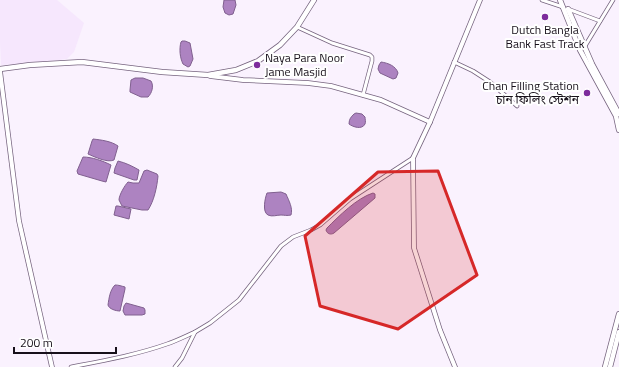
<svg xmlns="http://www.w3.org/2000/svg" width="619" height="367" font-family="'Titillium Web','Noto Sans Bengali',sans-serif">
  <style>
    .built { fill: #f6e7fd }
    .water { fill: #ad83c1; stroke: #80608f }
    .lines { fill: none; stroke-linecap: round; stroke-linejoin: round }
    .street-casing { stroke: #76647f; stroke-width: 4.5 }
    .secondary-casing { stroke: #76647f; stroke-width: 5.5 }
    .primary-casing { stroke: #76647f; stroke-width: 6 }
    .street { stroke: #fff; stroke-width: 3 }
    .secondary { stroke: #fff; stroke-width: 4 }
    .primary { stroke: #fff; stroke-width: 4.5 }
    .marked { fill: #d62828; fill-opacity: 0.2; stroke: #d62828; stroke-width: 3; stroke-linejoin: round }
    .poi-dot { fill: #7d2c9c; stroke: #fff; stroke-width: 1.5 }
    .labels { text-anchor: middle; stroke-width: 4; stroke-linejoin: round; paint-order: stroke }
    .poi-label { font-size: 12px; fill: #17101a; stroke: #fff }
  </style>
  <rect width="100%" height="100%" fill="#faf2fe"/>
  <polygon class="built" points="0,0 57,0 84,23 74,52 67,59 36,63 1,65 0,42"/>
  <g class="water">
    <polygon points="224,0 235,0 236,5 233,14 229,15 225,13 223,7"/>
    <path d="M182,41H185L190,43L193,59L190,66L188,67L183,64C180,58 179,49 181,42Z"/>
    <path d="M381,62C388,63 396,66 398,73L396,78L393,79L380,73L378,69L379,65Z"/>
    <path d="M135,78H143L151,81C154,86 152,93 148,97H141L130,92V90L131,80Z"/>
    <path d="M356,113L362,114L365,117C365,119 366,122 365,124C362,130 353,127 349,124C349,119 351,117 354,114Z"/>
    <path d="M93,139C101,140 111,141 118,146L114,160C107,163 95,157 88,154L92,141Z"/>
    <path d="M83,157C92,157 103,161 111,165L106,182L102,181L78,174L77,171Z"/>
    <path d="M118,161C126,163 132,166 139,170L137,180H134L114,173L115,168Z"/>
    <path d="M147,170L157,174L158,176C157,187 154,201 148,210H142L122,206C121,204 120,202 119,200C119,195 125,185 128,182L133,183H139L144,171Z"/>
    <path d="M281,192L286,194C289,201 293,208 291,215C287,216 284,215 281,215C277,215 272,217 268,215C262,212 265,198 267,193Z"/>
    <path d="M373,193L375,194V198L334,233C331,235 327,234 326,230L327,228C339,216 357,198 373,193Z"/>
    <polygon points="116,206 118,206 131,209 129,219 114,215"/>
    <path d="M115,285C119,285 121,286 125,287V289L120,311C116,311 109,309 108,305C109,298 110,290 115,285Z"/>
    <polygon points="126,303 144,308 145,310 145,314 142,315 125,315 123,311 124,306"/>
  </g>
  <g class="lines">
    <defs>
      <g id="street">
        <polyline points="542,0 563,7"/>
        <polyline points="568,9 600,21"/>
        <polyline points="297,27 332,43 370,55 372,57 372,61 363,95"/>
        <polyline points="585,46 613,0"/>
        <polyline points="454,62 473,71 490,82 517,106"/>
        <path d="M71,367C102,361 136,355 167,344C176,341 186,336 195,332"/>
        <polyline points="175,367 182,358 195,332 210,323 239,300 281,246 293,237 311,230 320,225 350,199 413,158"/>
      </g>
      <g id="secondary">
        <polyline points="0,71 19,221 52,367"/>
        <polyline points="210,76 243,80 308,83 331,86 381,100 430,122"/>
        <polyline points="455,367 440,330 414,248 413,158 430,122 480,0"/>
      </g>
      <g id="primary">
        <polyline points="560,0 580,50 616,116 619,130"/>
        <polyline points="568,9 592,64 619,114"/>
        <polyline points="0,69 30,65 82,62 162,72 208,75 236,70 258,61 280,45 297,27 314,0"/>
        <polyline points="605,367 619,314"/>
        <polyline points="610,367 619,332"/>
      </g>
    </defs>
    <use href="#street" class="street-casing"/>
    <use href="#secondary" class="secondary-casing"/>
    <use href="#primary" class="primary-casing"/>
    <use href="#street" class="street"/>
    <use href="#secondary" class="secondary"/>
    <use href="#primary" class="primary"/>
  </g>
  <path class="marked" d="M438,171L477,275L398,329L320,306L305,236L378,172Z"/>
  <g class="poi-dot">
    <circle cx="545" cy="17" r="4"/>
    <circle cx="257" cy="65" r="4"/>
    <circle cx="587" cy="93" r="4"/>
  </g>
  <g class="labels">
    <g class="poi-label">
      <text x="545" y="34">Dutch Bangla<tspan x="545" dy="14">Bank Fast Track</tspan></text>
      <text x="265" y="62" text-anchor="start">Naya Para Noor<tspan x="265" dy="14">Jame Masjid</tspan></text>
      <text x="579" y="90" text-anchor="end">Chan Filling Station<tspan x="579" dy="14">চান ফিলিং স্টেশন</tspan></text>
    </g>
  </g>
  <path d="M14 347v6h102v-6" fill="none" stroke="#17101a" stroke-width="2"/>
  <text x="20" y="347" font-size="12" fill="#17101a" stroke="#ffffff" stroke-width="3" paint-order="stroke">200 m</text>
</svg>
